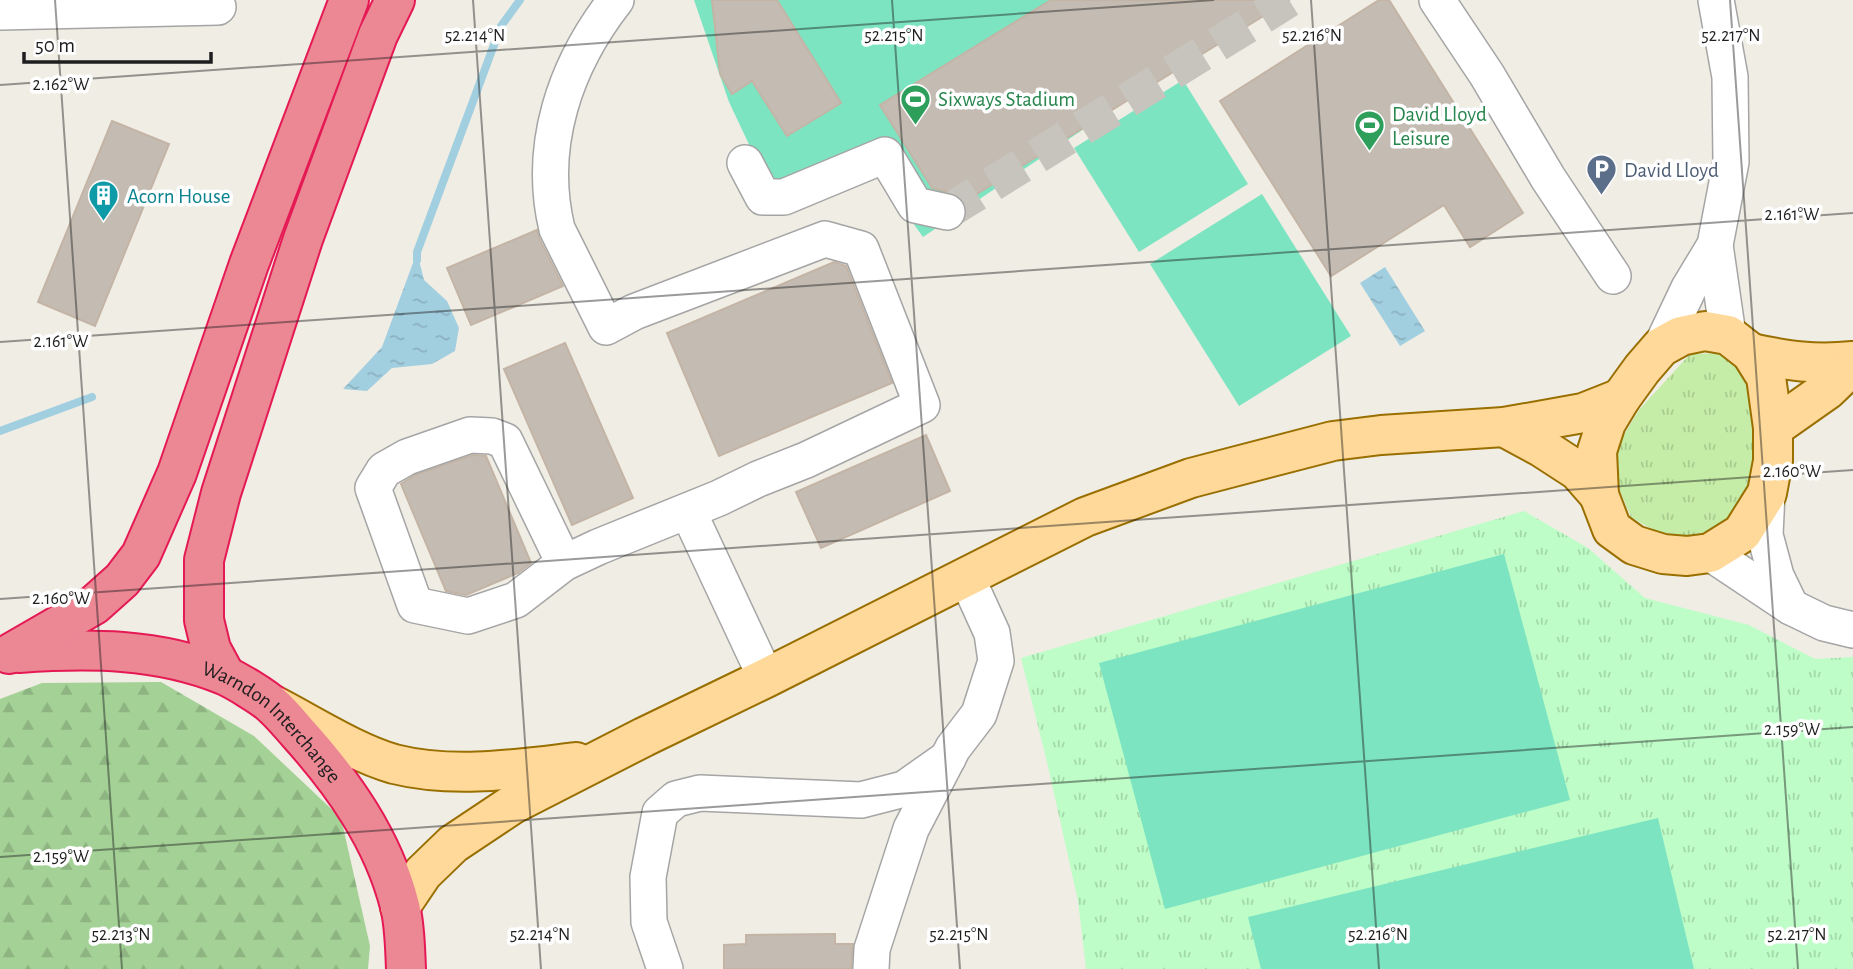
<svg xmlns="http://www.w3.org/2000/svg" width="1853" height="969" font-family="'Alegreya Sans',sans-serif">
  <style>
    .grass { fill: url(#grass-tufts) }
    .forest { fill: url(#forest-firs) }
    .park { fill: url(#park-tufts) }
    .pitch { fill: #7de4c2 }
    .water { fill: url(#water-ripples) }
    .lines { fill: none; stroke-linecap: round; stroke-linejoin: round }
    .stream { stroke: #a2cfe0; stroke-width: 8 }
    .building { fill: #c4bcb3; stroke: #c3b4a5; stroke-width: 2 }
    .minor-tunnel { stroke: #c6c4bc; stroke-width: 35; stroke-dasharray: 35 18; stroke-linecap: butt }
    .minor-casing { stroke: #a5a5a5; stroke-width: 38 }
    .major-casing { stroke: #996f00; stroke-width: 42 }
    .highway-casing { stroke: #e51a54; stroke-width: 42 }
    .minor { stroke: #fff; stroke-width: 35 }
    .major { stroke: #ffd99a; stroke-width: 38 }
    .highway { stroke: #ec8794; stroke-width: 38 }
    .ticks { fill: none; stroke: #1e1e1e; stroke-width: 2; stroke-opacity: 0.45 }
    .labels { text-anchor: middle; stroke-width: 7; stroke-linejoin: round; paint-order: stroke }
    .leisure-label { font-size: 21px; fill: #27864d; stroke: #fff; text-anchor: start }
    .service-label { font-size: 21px; fill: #4e5e75; stroke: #fff; text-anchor: start }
    .culture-label { font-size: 21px; fill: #0d838f; stroke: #fff; text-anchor: start }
    .street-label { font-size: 21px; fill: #1e1e1e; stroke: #fff }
    .ticks-label { font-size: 18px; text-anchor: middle; fill: #1e1e1e; stroke: #fff; stroke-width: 7; stroke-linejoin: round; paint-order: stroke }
  </style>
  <defs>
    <pattern id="grass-tufts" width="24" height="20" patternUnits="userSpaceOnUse" patternTransform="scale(1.75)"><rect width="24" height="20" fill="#c5eda7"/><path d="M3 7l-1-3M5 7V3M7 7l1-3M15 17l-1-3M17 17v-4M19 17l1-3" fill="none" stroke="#a9cb8f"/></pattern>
    <pattern id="forest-firs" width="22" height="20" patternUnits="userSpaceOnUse" patternTransform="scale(1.75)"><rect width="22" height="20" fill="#a4d296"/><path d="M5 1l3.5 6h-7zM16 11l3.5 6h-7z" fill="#8db481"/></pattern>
    <pattern id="park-tufts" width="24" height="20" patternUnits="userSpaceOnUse" patternTransform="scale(1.75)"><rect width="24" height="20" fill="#befdc7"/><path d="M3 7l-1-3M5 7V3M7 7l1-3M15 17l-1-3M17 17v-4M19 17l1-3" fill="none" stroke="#a3d8aa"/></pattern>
    <pattern id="water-ripples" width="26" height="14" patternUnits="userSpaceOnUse" patternTransform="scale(1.75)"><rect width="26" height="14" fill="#a2cfe0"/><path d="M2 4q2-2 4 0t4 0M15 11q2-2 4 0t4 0" fill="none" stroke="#8bb1c0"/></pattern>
  </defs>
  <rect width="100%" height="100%" fill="#f0ede4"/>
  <polygon class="grass" points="1725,353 1749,378 1754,399 1755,465 1748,503 1723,528 1693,541 1665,537 1631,517 1614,477 1619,443 1639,410 1690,354"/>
  <polygon class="forest" points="161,682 254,736 341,818 370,946 368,969 0,969 0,699 42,683"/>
  <polygon class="park" points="1524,511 1588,548 1645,598 1749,625 1815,659 1853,657 1853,969 1086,969 1078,901 1047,762 1021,658"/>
  <g class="pitch">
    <polygon points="694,0 1276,0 923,237 860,149 771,191 729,102"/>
    <polygon points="1183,80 1248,184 1139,252 1074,148"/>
    <polygon points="1262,194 1351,336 1239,406 1150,264"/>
    <polygon points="1504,554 1570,800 1165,909 1099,663"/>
    <polygon points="1658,818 1694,969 1261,969 1248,917"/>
  </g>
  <g class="water">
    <polygon points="417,252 424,280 447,301 459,328 455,351 432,364 392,368 367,391 343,389 382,347"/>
    <polygon points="1385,267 1425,331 1400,346 1360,283"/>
  </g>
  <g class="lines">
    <g class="stream">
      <polyline points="417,260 417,252 501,26 520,0"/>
      <polyline points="0,431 92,397"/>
    </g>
  </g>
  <g class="building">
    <polygon points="712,0 777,0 841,103 787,136 752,81 732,94 720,74"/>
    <polygon points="1051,0 1289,0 964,202 960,197 952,193 932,188 880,105"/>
    <polygon points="1379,0 1389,0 1523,213 1470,247 1444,205 1331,276 1220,101"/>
    <polygon points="112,121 169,144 95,326 38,302"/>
    <polygon points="537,230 539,238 563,286 471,325 447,268"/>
    <polygon points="834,262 846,266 892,383 719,456 667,333"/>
    <polygon points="565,343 633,498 572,525 504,369"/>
    <polygon points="926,435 950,491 821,548 796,492"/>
    <polygon points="473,455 486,456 531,563 518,573 466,595 446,591 401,484 415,475"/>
    <polygon points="835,934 835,944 853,944 851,969 724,969 724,945 746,944 746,935"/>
  </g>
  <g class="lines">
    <polyline class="minor-tunnel" points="947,212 1289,0"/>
    <defs>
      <g id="minor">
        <polyline points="1437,0 1487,75 1548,178 1613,276"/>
        <polyline points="0,12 218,7"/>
        <polyline points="745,163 763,197 784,197 885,155 915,205 947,212"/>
        <polyline points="1715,245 1728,335"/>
        <polyline points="1661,347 1689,288 1715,245 1731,162 1730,77 1716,0"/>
        <polyline points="1767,493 1765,535 1776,576 1791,607"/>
        <polyline points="688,511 766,678"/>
        <polyline points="1710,553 1791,607 1824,623 1853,630"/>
        <path d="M564,563L505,441L492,436L470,435L407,457L384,470L373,488L415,605L468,616L516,600L564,563L598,547L719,498L758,479L806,460L922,405L861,249L825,239L634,312L606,327L557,229C537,146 565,65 616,0"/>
        <polyline points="665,969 649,922 648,877 660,813 676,799 700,793 861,800 904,789 948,758"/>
        <polyline points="871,969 872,949 911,829 953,748 979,714 996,661 992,633 966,576"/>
      </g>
      <g id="major">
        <polygon points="1705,331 1728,335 1751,353 1766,377 1773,428 1773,461 1767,493 1742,533 1710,553 1687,556 1663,554 1634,545 1612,529 1599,495 1597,451 1606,423 1621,398 1642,369 1661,347 1681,336"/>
        <path d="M1751,353C1789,361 1814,365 1853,361"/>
        <polyline points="1504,427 1541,447 1578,471 1599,495"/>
        <polyline points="1773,428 1827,390 1853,365"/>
        <path d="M273,705C310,724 355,753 394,764C454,779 517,769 576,762"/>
        <polyline points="400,907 423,873 453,844 513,804 644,737 766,678 1085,517 1191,478 1333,441 1381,435 1504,427 1583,413 1621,398"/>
      </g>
      <g id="highway">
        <path id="s1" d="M19,653C88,648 158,648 224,675C235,680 264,697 273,706C282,714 290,724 298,733C343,783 383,839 400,906C405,926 405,948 406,969"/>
        <polyline points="9,654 94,605 122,580 141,555 177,473 249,264 349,0"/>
        <polyline points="225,675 211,649 204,620 204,560 221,493 303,239 378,35 395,0"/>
      </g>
    </defs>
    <use href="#minor" class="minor-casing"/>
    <use href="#major" class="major-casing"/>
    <use href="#highway" class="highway-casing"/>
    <use href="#minor" class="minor"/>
    <use href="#major" class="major"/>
    <use href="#highway" class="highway"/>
  </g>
  <path class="ticks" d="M55,0L122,969M473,0L541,969M892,0L960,969M1311,0L1379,969M1730,0L1798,969M0,85L1214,0M0,342L1853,213M0,599L1853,470M0,857L1853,727"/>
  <defs>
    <symbol id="stadium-pin" viewBox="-11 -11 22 30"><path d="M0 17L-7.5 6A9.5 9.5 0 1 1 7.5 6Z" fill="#2e9e5b" stroke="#fff"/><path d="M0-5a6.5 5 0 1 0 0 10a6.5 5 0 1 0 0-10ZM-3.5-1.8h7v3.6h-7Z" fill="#fff"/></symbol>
    <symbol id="parking-pin" viewBox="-11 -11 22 30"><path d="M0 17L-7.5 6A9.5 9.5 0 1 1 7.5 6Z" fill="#5c6f8a" stroke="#fff"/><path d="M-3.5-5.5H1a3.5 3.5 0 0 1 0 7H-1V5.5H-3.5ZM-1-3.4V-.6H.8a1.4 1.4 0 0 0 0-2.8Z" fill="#fff"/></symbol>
    <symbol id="building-pin" viewBox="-11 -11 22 30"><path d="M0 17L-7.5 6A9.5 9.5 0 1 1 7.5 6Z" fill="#0f9aa8" stroke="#fff"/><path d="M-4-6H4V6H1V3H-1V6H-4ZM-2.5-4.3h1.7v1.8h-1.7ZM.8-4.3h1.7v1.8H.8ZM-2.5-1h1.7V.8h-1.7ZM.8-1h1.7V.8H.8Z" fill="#fff"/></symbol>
  </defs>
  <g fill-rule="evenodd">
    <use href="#stadium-pin" x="898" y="82" width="35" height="47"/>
    <use href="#stadium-pin" x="1352" y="108" width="35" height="47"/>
    <use href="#parking-pin" x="1584" y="152" width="35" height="47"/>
    <use href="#building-pin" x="86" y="178" width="35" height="47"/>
  </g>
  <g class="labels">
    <g class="leisure-label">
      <text x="938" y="106">Sixways Stadium</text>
      <text x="1392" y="121">David Lloyd<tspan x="1392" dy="24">Leisure</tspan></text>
    </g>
    <g class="service-label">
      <text x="1624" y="177">David Lloyd</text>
    </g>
    <g class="culture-label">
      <text x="127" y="203">Acorn House</text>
    </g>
    <g class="street-label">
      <text dy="7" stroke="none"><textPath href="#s1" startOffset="275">Warndon Interchange</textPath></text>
    </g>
  </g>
  <g class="ticks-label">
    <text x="475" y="41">52.214°N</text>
    <text x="894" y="41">52.215°N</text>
    <text x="1312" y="41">52.216°N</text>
    <text x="1731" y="41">52.217°N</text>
    <text x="61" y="90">2.162°W</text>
    <text x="1792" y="220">2.161°W</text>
    <text x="61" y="347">2.161°W</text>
    <text x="1792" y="477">2.160°W</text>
    <text x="61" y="604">2.160°W</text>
    <text x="1792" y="735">2.159°W</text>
    <text x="61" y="862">2.159°W</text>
    <text x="121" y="940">52.213°N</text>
    <text x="540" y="940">52.214°N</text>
    <text x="959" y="940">52.215°N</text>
    <text x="1378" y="940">52.216°N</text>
    <text x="1797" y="940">52.217°N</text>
  </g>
  <path d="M24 52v10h187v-10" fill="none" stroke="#1e1e1e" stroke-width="3.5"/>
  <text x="35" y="52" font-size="21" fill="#1e1e1e" stroke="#ffffff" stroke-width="5" paint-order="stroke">50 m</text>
</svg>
